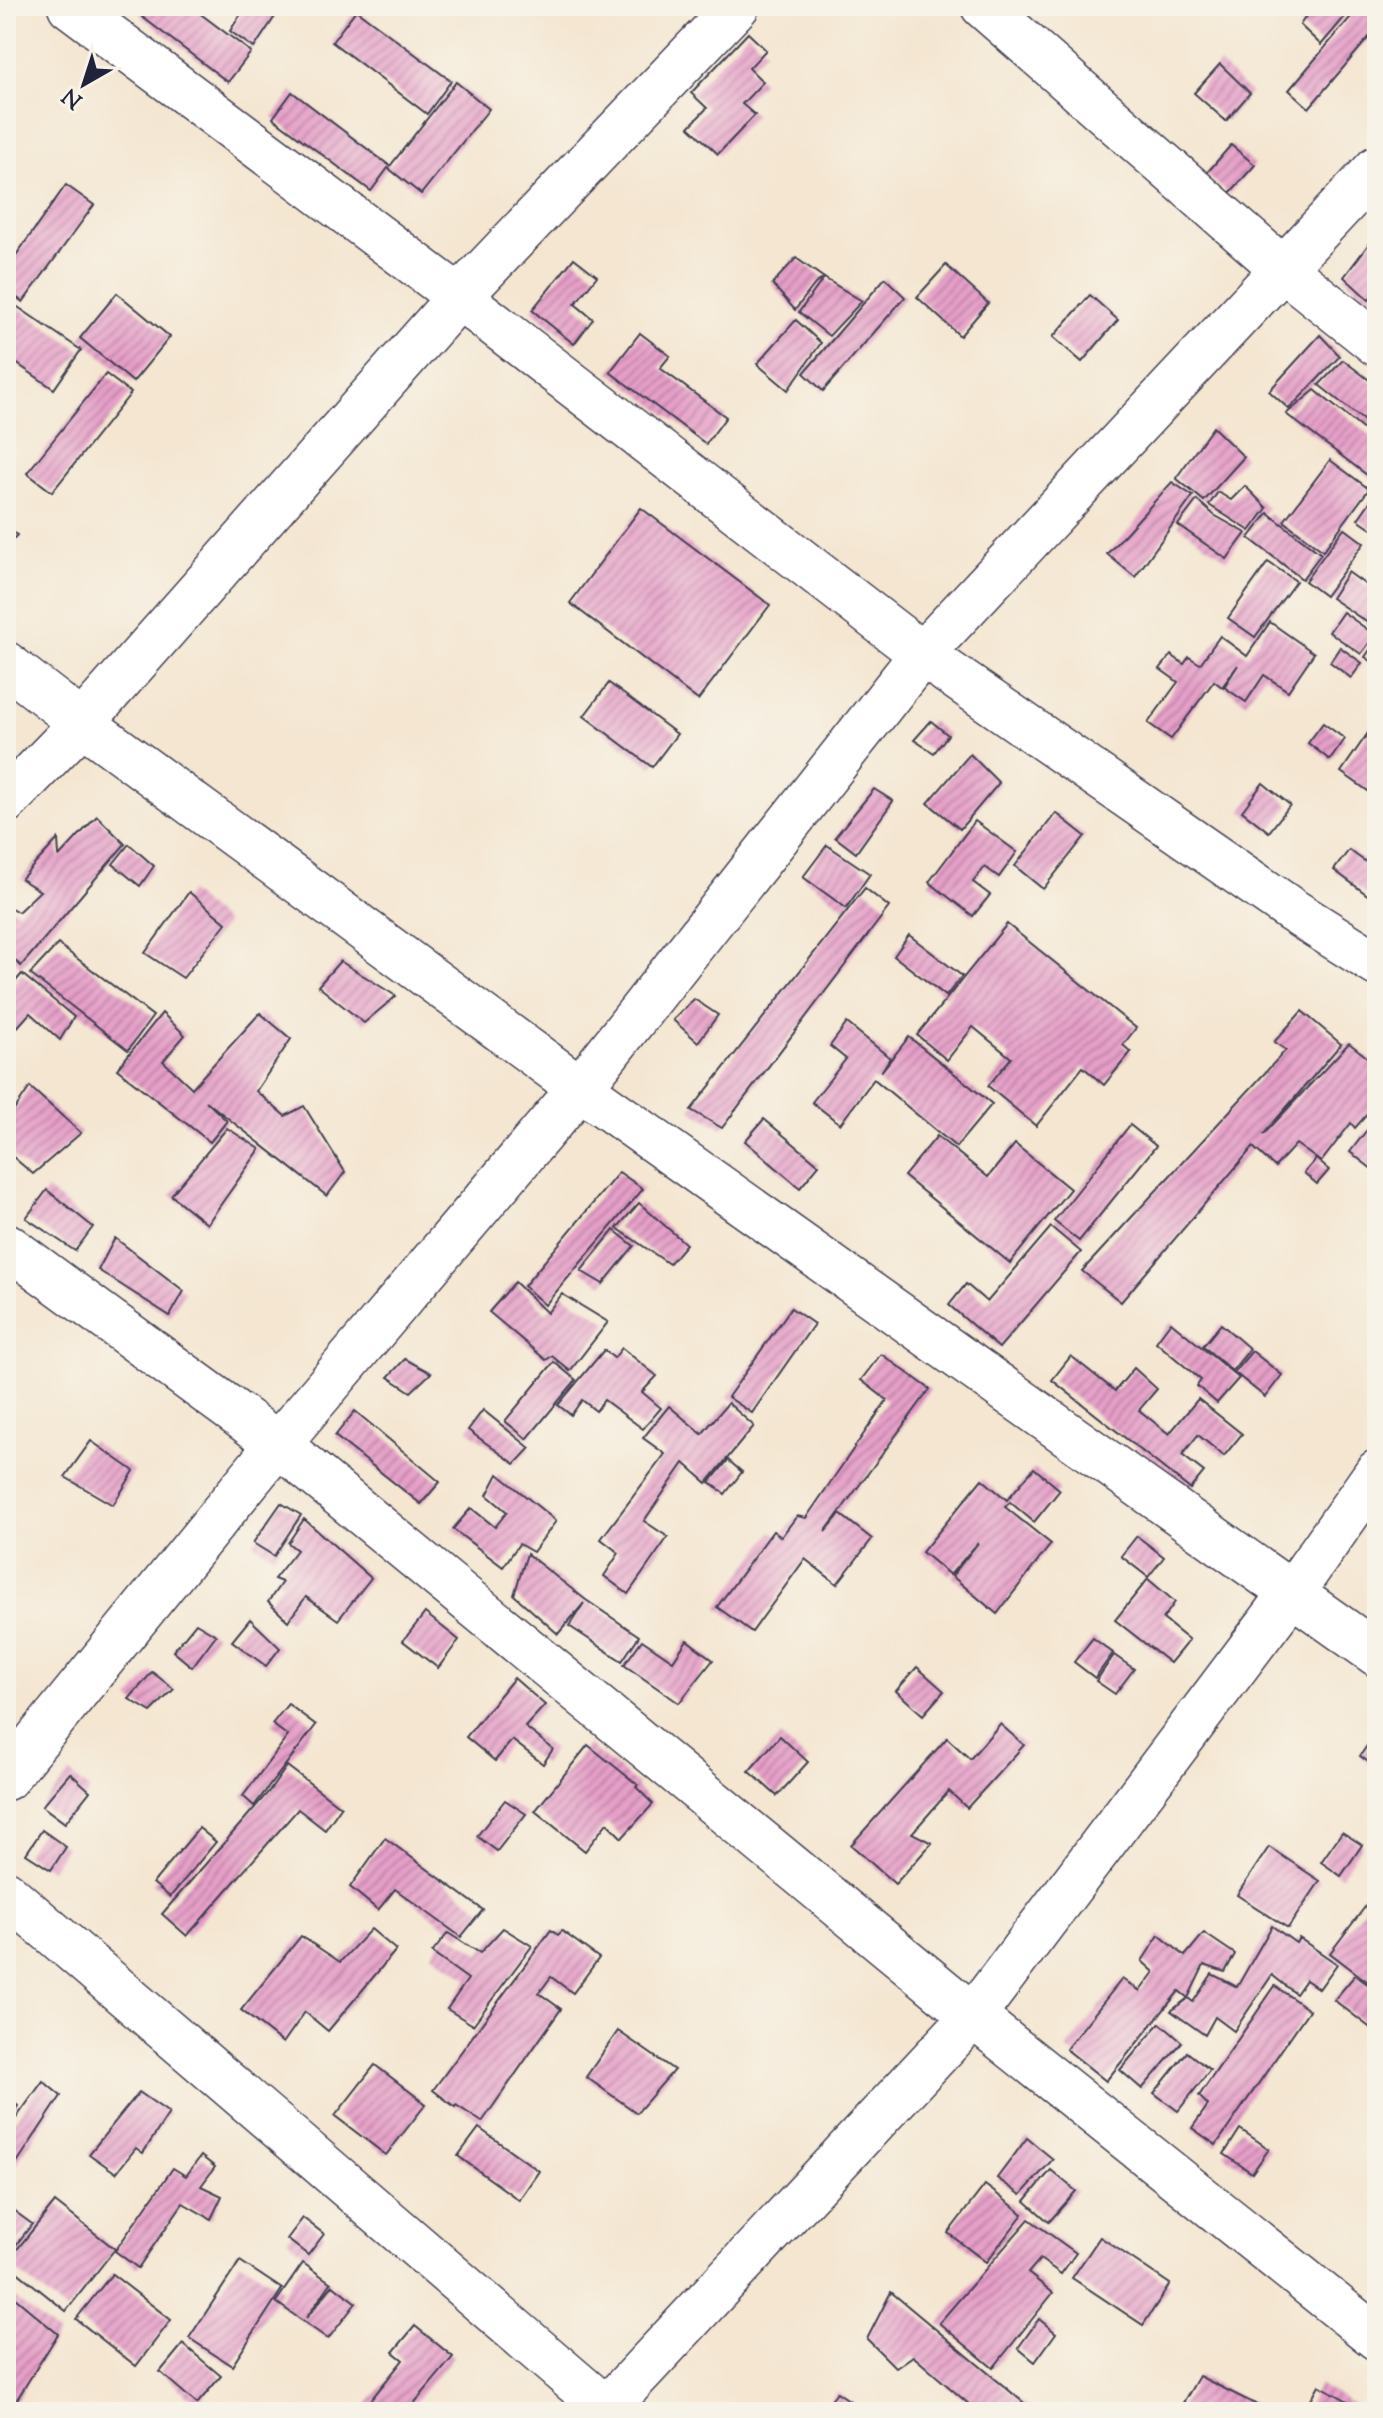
<svg xmlns="http://www.w3.org/2000/svg" width="1383" height="2418" font-family="'Sorts Mill Goudy',serif">
  <style>
    .building { fill: url(#building-hatch) }
    .lines { fill: none; stroke-linecap: round; stroke-linejoin: round }
    .street-casing { stroke: #423f52; stroke-width: 47 }
    .secondary-casing { stroke: #423f52; stroke-width: 47 }
    .street { stroke: #fff; stroke-width: 44 }
    .secondary { stroke: #fff; stroke-width: 44 }
  </style>
  <defs>
    <pattern id="building-hatch" width="6" height="6" patternUnits="userSpaceOnUse" patternTransform="scale(2)"><rect width="6" height="6" fill="#e69fc8"/><path d="M-1 1l2-2M0 6l6-6M5 7l2-2" fill="none" stroke="#ba81a4"/></pattern>
  </defs>
  <rect width="100%" height="100%" fill="#f7f3e8"/>
  <filter id="ink" filterUnits="userSpaceOnUse"><feTurbulence type="fractalNoise" baseFrequency=".0125" numOctaves="2"/><feDisplacementMap in="SourceGraphic" scale="16" xChannelSelector="R" yChannelSelector="G"/><feConvolveMatrix kernelMatrix="1 2 1 2 8 2 1 2 1" color-interpolation-filters="sRGB"/></filter>
  <filter id="wash" filterUnits="userSpaceOnUse"><feTurbulence type="fractalNoise" baseFrequency=".006" numOctaves="4" result="noise"/><feDisplacementMap in="SourceGraphic" scale="32" xChannelSelector="R" yChannelSelector="G"/><feGaussianBlur stdDeviation="1.8" result="paint"/><feColorMatrix in="noise" values="0 0 0 0 0 0 0 0 0 0 0 0 0 0 0 0 0 1.4 0 .05"/><feComposite in="paint" operator="in"/></filter>
  <g filter="url(#wash)">
    <rect width="100%" height="100%" fill="#f4e6d1"/>
    <g id="blocks">
      <g class="building">
        <polygon points="148,6 190,6 251,52 228,82 141,16"/>
        <polygon points="246,6 276,6 280,9 254,48 230,31"/>
        <polygon points="1313,6 1354,6 1321,45 1300,25"/>
        <polygon points="1360,6 1377,6 1377,28 1309,108 1289,90"/>
        <polygon points="356,10 451,81 427,114 332,42"/>
        <polygon points="748,33 766,50 749,68 763,82 742,104 755,115 718,154 689,127 707,108 691,93"/>
        <polygon points="1220,64 1250,93 1226,121 1194,93"/>
        <polygon points="456,82 489,109 421,194 388,168 371,191 273,118 292,92 390,166"/>
        <polygon points="1231,145 1255,165 1229,194 1206,174"/>
        <polygon points="66,185 94,205 23,302 6,290 6,252 14,258"/>
        <polygon points="1377,233 1377,289 1369,300 1344,277"/>
        <polygon points="574,258 597,276 575,304 593,319 574,344 532,310"/>
        <polygon points="796,258 824,278 815,284 795,310 772,284"/>
        <polygon points="946,265 988,303 960,336 917,297"/>
        <polygon points="824,278 862,301 829,336 799,312"/>
        <polygon points="885,278 905,297 823,391 804,373"/>
        <polygon points="117,293 170,337 133,382 80,338"/>
        <polygon points="1090,295 1118,320 1082,362 1053,337"/>
        <polygon points="6,299 81,350 54,389 6,356"/>
        <polygon points="796,320 821,343 788,390 757,364"/>
        <polygon points="640,333 670,356 660,368 726,417 706,444 610,372"/>
        <polygon points="1320,335 1340,356 1289,409 1269,391"/>
        <polygon points="1343,360 1377,386 1377,431 1319,385"/>
        <polygon points="106,374 131,393 52,492 27,473"/>
        <polygon points="1315,390 1377,441 1377,478 1375,481 1286,414"/>
        <polygon points="1213,427 1244,457 1204,501 1176,478"/>
        <polygon points="1330,460 1369,489 1323,551 1284,521"/>
        <polygon points="1172,482 1193,496 1135,577 1107,554"/>
        <polygon points="1245,486 1267,508 1250,531 1209,505 1218,492 1231,500"/>
        <polygon points="1377,492 1377,532 1358,519"/>
        <polygon points="1197,500 1214,515 1246,533 1227,559 1178,525"/>
        <polygon points="641,508 770,605 698,700 570,603"/>
        <polygon points="1268,513 1321,554 1302,579 1249,538"/>
        <polygon points="6,526 17,535 6,547"/>
        <polygon points="1344,528 1364,543 1325,596 1305,581"/>
        <polygon points="1268,562 1296,581 1255,637 1228,618"/>
        <polygon points="1348,572 1377,593 1377,629 1331,598"/>
        <polygon points="1343,612 1375,635 1361,654 1329,632"/>
        <polygon points="1270,622 1314,653 1288,691 1264,675 1246,702 1224,687 1238,665 1222,687 1214,681 1171,739 1148,723 1178,682 1160,669 1171,655 1184,664 1189,657 1200,664 1220,636 1247,656"/>
        <polygon points="1377,640 1377,665 1365,657"/>
        <polygon points="1340,647 1362,663 1351,678 1330,662"/>
        <polygon points="609,683 677,734 652,767 584,716"/>
        <polygon points="1377,720 1377,784 1371,793 1341,772"/>
        <polygon points="931,721 948,735 934,753 914,740"/>
        <polygon points="1323,723 1345,739 1330,760 1308,743"/>
        <polygon points="970,754 999,783 960,829 928,803"/>
        <polygon points="1263,783 1290,805 1269,832 1242,811"/>
        <polygon points="874,789 893,801 856,853 835,837"/>
        <polygon points="1056,813 1085,836 1043,889 1015,866"/>
        <polygon points="97,816 125,844 21,966 6,953 6,914 11,908 18,912 40,891 21,879 58,839 59,857"/>
        <polygon points="975,821 1017,852 999,877 985,867 973,882 990,895 973,916 929,882"/>
        <polygon points="129,844 154,866 140,886 113,864"/>
        <polygon points="827,845 870,874 846,908 803,877"/>
        <polygon points="1349,850 1377,870 1377,902 1334,870"/>
        <polygon points="865,888 889,907 722,1128 691,1110"/>
        <polygon points="189,892 226,923 183,978 145,953"/>
        <polygon points="1007,924 1136,1028 1123,1045 1131,1052 1104,1085 1083,1067 1036,1126 988,1086 1011,1058 973,1027 947,1060 917,1035"/>
        <polygon points="909,935 962,976 946,996 894,956"/>
        <polygon points="58,944 153,1016 128,1050 30,974"/>
        <polygon points="340,961 396,996 364,1023 318,986"/>
        <polygon points="22,974 74,1017 60,1040 30,1013 6,1040 6,992"/>
        <polygon points="694,999 718,1015 698,1042 673,1020"/>
        <polygon points="1302,1011 1341,1044 1263,1135 1349,1043 1377,1065 1377,1103 1355,1128 1351,1123 1321,1162 1296,1144 1275,1167 1253,1147 1121,1302 1082,1271 1286,1050 1274,1042"/>
        <polygon points="162,1013 185,1035 163,1061 192,1088 260,1013 291,1039 256,1091 285,1116 304,1106 345,1172 327,1196 206,1101 227,1121 210,1142 117,1069"/>
        <polygon points="847,1023 890,1058 881,1072 909,1037 992,1104 956,1147 874,1079 840,1124 812,1102 846,1059 830,1046"/>
        <polygon points="30,1087 81,1133 33,1174 6,1151 6,1122"/>
        <polygon points="764,1119 819,1165 800,1188 745,1141"/>
        <polygon points="1130,1125 1156,1146 1079,1241 1054,1221"/>
        <polygon points="227,1128 260,1149 207,1224 171,1195"/>
        <polygon points="1367,1130 1377,1138 1377,1173 1350,1152"/>
        <polygon points="937,1136 988,1177 1015,1144 1070,1189 1010,1263 904,1176"/>
        <polygon points="1316,1159 1329,1170 1317,1184 1304,1173"/>
        <polygon points="619,1172 643,1189 545,1305 524,1286"/>
        <polygon points="47,1190 93,1227 75,1251 26,1218"/>
        <polygon points="639,1203 686,1244 669,1264 617,1228"/>
        <polygon points="1051,1227 1081,1252 999,1348 949,1305 966,1284 987,1302"/>
        <polygon points="614,1230 634,1246 603,1284 581,1271"/>
        <polygon points="115,1238 184,1291 170,1316 98,1270"/>
        <polygon points="515,1282 547,1313 562,1294 608,1322 570,1371 552,1356 546,1360 489,1312"/>
        <polygon points="791,1308 814,1324 752,1413 728,1397"/>
        <polygon points="1171,1322 1239,1378 1217,1403 1197,1386 1201,1380 1156,1342"/>
        <polygon points="1221,1324 1250,1349 1232,1371 1203,1346"/>
        <polygon points="622,1348 657,1376 642,1392 661,1408 643,1429 604,1400 596,1411 582,1400 571,1415 558,1405 604,1350 614,1358"/>
        <polygon points="1252,1351 1282,1375 1265,1397 1234,1372"/>
        <polygon points="881,1354 930,1389 825,1532 840,1514 872,1539 837,1584 805,1559 752,1632 717,1607 773,1531 781,1537 797,1516 806,1518 887,1400 861,1380"/>
        <polygon points="1071,1356 1115,1391 1134,1368 1157,1389 1139,1410 1169,1434 1198,1399 1242,1434 1224,1456 1198,1435 1182,1455 1204,1472 1190,1489 1052,1380"/>
        <polygon points="405,1359 431,1373 411,1392 388,1377"/>
        <polygon points="554,1362 576,1380 527,1439 505,1421"/>
        <polygon points="728,1403 754,1426 707,1483 684,1463 644,1521 668,1537 628,1594 604,1576 619,1553 601,1539 665,1454 643,1438 669,1406 702,1434"/>
        <polygon points="483,1410 530,1448 515,1464 468,1430"/>
        <polygon points="355,1411 440,1482 421,1504 335,1436"/>
        <polygon points="91,1441 134,1471 113,1505 65,1477"/>
        <polygon points="728,1460 742,1472 725,1494 710,1482"/>
        <polygon points="1034,1468 1060,1490 1034,1522 1010,1502 1005,1507 1051,1544 997,1614 952,1576 978,1543 950,1575 922,1552 982,1479 1007,1500"/>
        <polygon points="498,1474 556,1521 533,1552 519,1544 503,1567 453,1529 471,1508 495,1527 507,1512 487,1495"/>
        <polygon points="281,1503 301,1515 274,1556 253,1543"/>
        <polygon points="304,1519 371,1578 338,1620 306,1597 288,1621 268,1602 282,1582 274,1579 297,1550 288,1543"/>
        <polygon points="1137,1536 1164,1557 1148,1577 1121,1556"/>
        <polygon points="527,1554 586,1600 639,1636 622,1661 569,1626 584,1603 558,1634 514,1595"/>
        <polygon points="1148,1579 1175,1602 1163,1619 1189,1640 1170,1663 1115,1620"/>
        <polygon points="425,1613 459,1640 438,1668 403,1641"/>
        <polygon points="250,1619 280,1648 266,1666 232,1641"/>
        <polygon points="196,1623 216,1635 192,1667 173,1651"/>
        <polygon points="1093,1638 1113,1653 1095,1678 1074,1662"/>
        <polygon points="642,1640 673,1661 687,1640 713,1660 679,1703 624,1665"/>
        <polygon points="1114,1655 1134,1669 1115,1694 1096,1681"/>
        <polygon points="917,1667 944,1691 923,1715 896,1691"/>
        <polygon points="152,1672 174,1689 151,1712 129,1699"/>
        <polygon points="514,1678 545,1705 525,1727 553,1749 543,1764 512,1740 495,1761 466,1737"/>
        <polygon points="288,1704 316,1725 254,1806 243,1796 288,1736 272,1724"/>
        <polygon points="1000,1724 1024,1745 967,1808 949,1791 912,1833 932,1843 895,1884 851,1845 947,1738 970,1759"/>
        <polygon points="1377,1731 1377,1768 1360,1756"/>
        <polygon points="780,1736 808,1762 777,1796 749,1771"/>
        <polygon points="588,1745 638,1785 636,1787 653,1804 622,1838 607,1823 585,1851 535,1811"/>
        <polygon points="287,1766 341,1807 325,1830 298,1809 187,1936 162,1914 271,1789"/>
        <polygon points="70,1773 90,1791 65,1823 42,1806"/>
        <polygon points="505,1800 526,1814 497,1851 477,1836"/>
        <polygon points="199,1828 216,1842 170,1897 153,1883"/>
        <polygon points="42,1830 66,1847 51,1870 26,1854"/>
        <polygon points="1342,1832 1362,1845 1341,1876 1321,1862"/>
        <polygon points="385,1838 483,1910 461,1937 395,1889 378,1910 350,1887"/>
        <polygon points="1269,1847 1320,1881 1288,1928 1237,1895"/>
        <polygon points="1368,1903 1377,1909 1377,1989 1330,1953"/>
        <polygon points="1272,1926 1296,1943 1299,1938 1337,1964 1319,1989 1306,1980 1296,1994 1272,1975 1234,2031 1215,2017 1205,2035 1171,2011 1188,1998 1193,2002 1212,1974 1237,1987"/>
        <polygon points="503,1928 532,1946 473,2025 447,2009 468,1979 432,1953 448,1933 480,1953"/>
        <polygon points="371,1929 396,1950 328,2031 305,2012 283,2043 241,2010 301,1936 340,1962"/>
        <polygon points="551,1930 558,1935 562,1931 599,1958 573,1993 551,1977 539,1993 561,2009 482,2122 456,2105 455,2107 433,2090"/>
        <polygon points="1204,1933 1235,1954 1225,1972 1204,1965 1188,1998 1179,1991 1106,2081 1066,2049 1122,1979 1140,1991 1154,1972 1142,1961 1159,1935 1185,1956"/>
        <polygon points="1355,1975 1377,1991 1377,2033 1334,2000"/>
        <polygon points="1275,1986 1309,2010 1216,2145 1192,2128 1208,2105 1199,2096"/>
        <polygon points="1160,2023 1182,2042 1142,2089 1120,2070"/>
        <polygon points="618,2031 674,2070 637,2113 586,2077"/>
        <polygon points="1187,2052 1210,2070 1178,2111 1154,2093"/>
        <polygon points="375,2065 426,2104 386,2155 335,2116"/>
        <polygon points="43,2081 61,2096 6,2179 6,2132"/>
        <polygon points="139,2092 169,2113 143,2153 136,2148 116,2173 89,2154"/>
        <polygon points="6,2096 18,2106 6,2122"/>
        <polygon points="479,2128 539,2171 519,2200 458,2156"/>
        <polygon points="1240,2129 1269,2149 1252,2173 1224,2154"/>
        <polygon points="1027,2138 1053,2159 1021,2195 997,2178"/>
        <polygon points="201,2156 215,2167 201,2186 222,2196 211,2219 183,2203 138,2268 115,2251 173,2168 186,2176"/>
        <polygon points="1051,2170 1076,2191 1049,2222 1025,2201"/>
        <polygon points="985,2185 1023,2214 986,2262 948,2233"/>
        <polygon points="55,2202 115,2249 66,2311 6,2263"/>
        <polygon points="6,2205 32,2224 6,2258"/>
        <polygon points="303,2218 324,2234 308,2255 287,2239"/>
        <polygon points="1029,2219 1076,2253 1061,2274 1040,2259 1028,2273 1053,2293 993,2368 939,2323"/>
        <polygon points="1100,2237 1170,2284 1143,2325 1072,2278"/>
        <polygon points="240,2261 282,2289 232,2366 189,2338"/>
        <polygon points="303,2263 331,2283 306,2318 333,2285 356,2303 328,2339 276,2302"/>
        <polygon points="112,2274 171,2320 136,2366 76,2319"/>
        <polygon points="891,2292 1035,2412 978,2412 913,2356 896,2368 867,2339"/>
        <polygon points="15,2298 58,2334 9,2412 6,2412 6,2312"/>
        <polygon points="1039,2319 1056,2333 1035,2362 1018,2348"/>
        <polygon points="415,2326 453,2357 407,2412 361,2412 403,2360 393,2352"/>
        <polygon points="183,2344 221,2376 197,2404 160,2372"/>
        <polygon points="1199,2376 1271,2412 1178,2412"/>
        <polygon points="1319,2385 1360,2408 1358,2412 1304,2412"/>
        <polygon points="837,2392 862,2409 860,2412 821,2412"/>
      </g>
    </g>
  </g>
  <g filter="url(#ink)">
    <use href="#blocks" fill-opacity="0" stroke="#423f52" stroke-width="2"/>
    <g class="lines">
      <defs>
        <g id="street">
          <polyline points="70,6 459,297 922,654 1293,911 1377,964"/>
          <polyline points="983,6 1283,269 1377,344"/>
          <polyline points="6,664 82,723 580,1088 1377,1654"/>
          <polyline points="6,801 82,723 459,297 737,6"/>
          <polyline points="6,1245 278,1444 973,2016 1377,2338"/>
          <polyline points="6,1778 278,1444 580,1088 922,654 1377,168"/>
          <polyline points="6,1893 610,2412"/>
        </g>
        <polyline id="secondary" points="603,2412 973,2016 1291,1594 1377,1472"/>
      </defs>
      <use href="#street" class="street-casing"/>
      <use href="#secondary" class="secondary-casing"/>
      <use href="#street" class="street"/>
      <use href="#secondary" class="secondary"/>
    </g>
  </g>
  <rect width="1383" height="2418" fill="none" stroke="#f7f3e8" stroke-width="32"/>
  <g transform="translate(84 84) rotate(219)" stroke="#f7f3e8" stroke-width="6" paint-order="stroke">
  <path d="M0-6L14 30L0 20L-14 30Z" fill="#22223b"/>
  <text y="-12" font-size="22" font-weight="bold" text-anchor="middle" fill="#22223b">N</text>
  </g>
</svg>
